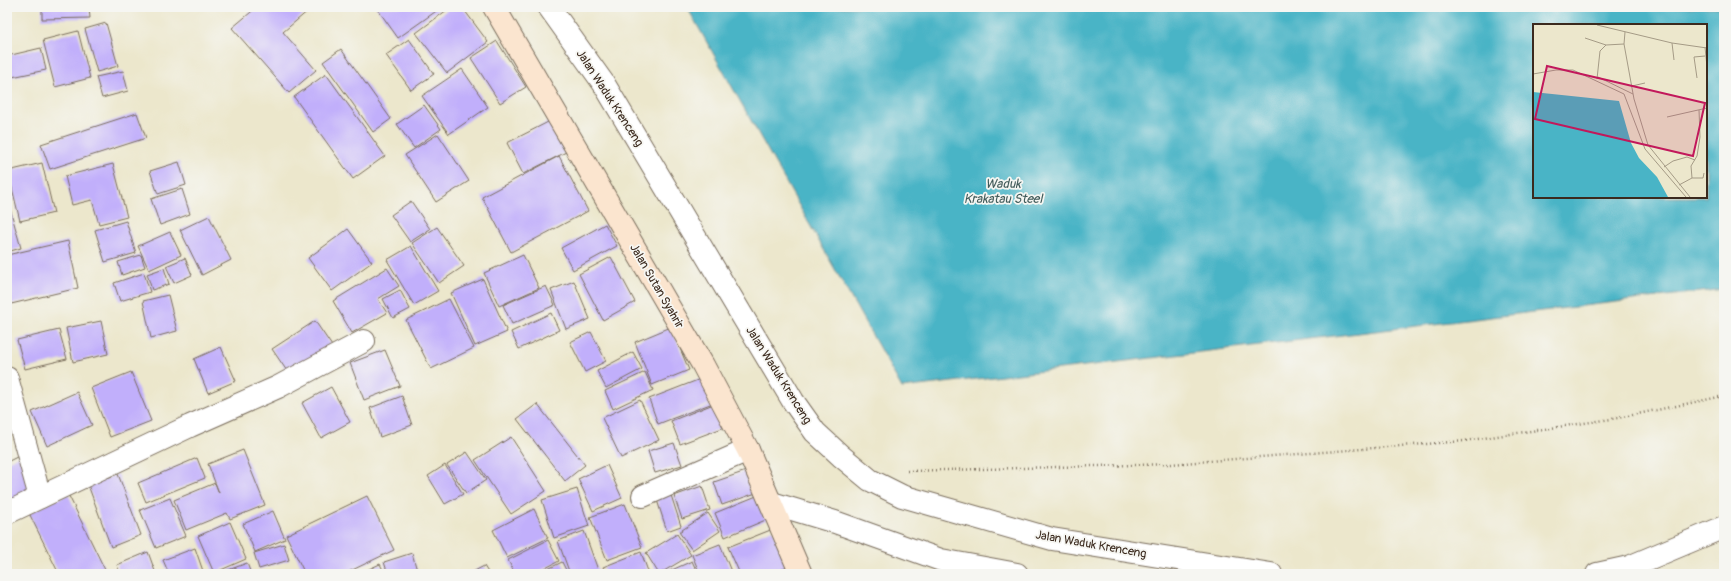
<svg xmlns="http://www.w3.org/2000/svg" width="1731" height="581" font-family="Pangolin,sans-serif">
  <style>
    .water { fill: #49b4c6; stroke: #426f72; fill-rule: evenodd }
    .building { fill: #c1affb }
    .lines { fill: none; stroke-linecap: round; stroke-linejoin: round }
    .street-casing { stroke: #796c5b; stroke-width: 24 }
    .secondary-casing { stroke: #796c5b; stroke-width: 24 }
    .path { stroke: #796c5b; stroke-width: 2.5; stroke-dasharray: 1 3; stroke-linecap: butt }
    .street { stroke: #fff; stroke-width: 22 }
    .secondary { stroke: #fbe5cf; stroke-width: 22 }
    .labels { text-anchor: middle; stroke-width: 3.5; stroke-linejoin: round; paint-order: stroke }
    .street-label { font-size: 12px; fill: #3b2a1e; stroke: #f6f6f2 }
    .water-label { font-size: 13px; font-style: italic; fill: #405a59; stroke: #f6f6f2 }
    .inset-road { fill: none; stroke: #a59b86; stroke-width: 1 }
    .view { fill: #c2185b; fill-opacity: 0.15; stroke: #c2185b; stroke-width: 2 }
    .inset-edge { fill: none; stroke: #3b2a1e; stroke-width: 2 }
  </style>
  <rect width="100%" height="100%" fill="#f6f6f2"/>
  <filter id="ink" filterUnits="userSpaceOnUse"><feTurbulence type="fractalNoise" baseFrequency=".025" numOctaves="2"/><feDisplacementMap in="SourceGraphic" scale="8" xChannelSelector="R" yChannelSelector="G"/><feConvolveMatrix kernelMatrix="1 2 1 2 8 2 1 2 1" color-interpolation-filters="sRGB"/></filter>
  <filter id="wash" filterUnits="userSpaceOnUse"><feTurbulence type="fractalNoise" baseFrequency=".012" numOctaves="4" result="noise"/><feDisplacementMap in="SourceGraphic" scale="16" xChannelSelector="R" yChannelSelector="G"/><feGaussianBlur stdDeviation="0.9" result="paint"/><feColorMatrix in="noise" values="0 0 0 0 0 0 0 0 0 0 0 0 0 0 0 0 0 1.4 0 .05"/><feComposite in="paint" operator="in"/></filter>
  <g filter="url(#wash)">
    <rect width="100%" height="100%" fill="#ece7cc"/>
    <path class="water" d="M687,7H1724V289L902,388ZM1534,25H1706V197H1534Z"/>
    <g id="blocks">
      <g class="building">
        <polygon points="42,7 89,7 90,18 42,19"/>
        <polygon points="257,7 306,7 309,10 283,32 316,70 289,93 232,28"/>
        <polygon points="376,7 442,7 398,38"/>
        <polygon points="451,7 462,7 488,42 447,73 416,33"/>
        <polygon points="106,23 118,66 97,72 85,29"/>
        <polygon points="78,31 90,78 55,87 43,40"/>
        <polygon points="409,39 434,74 411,90 386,55"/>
        <polygon points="497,41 526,87 500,103 471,58"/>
        <polygon points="41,48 46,70 7,78 7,56"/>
        <polygon points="341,49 391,119 373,132 323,62"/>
        <polygon points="462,69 488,107 449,134 422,96"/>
        <polygon points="123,71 128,91 102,98 96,77"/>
        <polygon points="326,74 385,156 353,179 294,97"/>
        <polygon points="424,105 441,129 414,148 397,124"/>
        <polygon points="137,113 146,138 50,169 41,144"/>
        <polygon points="552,120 568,151 523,174 507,143"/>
        <polygon points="438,134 469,181 436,202 405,155"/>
        <polygon points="559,156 588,211 511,252 482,197"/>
        <polygon points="179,162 186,185 158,194 150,171"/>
        <polygon points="42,163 54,213 20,221 8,171"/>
        <polygon points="113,164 127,217 99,224 92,200 72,205 65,176"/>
        <polygon points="182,189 190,214 160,225 151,199"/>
        <polygon points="7,198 21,248 7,252"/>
        <polygon points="411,201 430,229 410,242 391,215"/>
        <polygon points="209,216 231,260 202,275 180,230"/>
        <polygon points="126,221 136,253 105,262 95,230"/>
        <polygon points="605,224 617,246 573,270 561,248"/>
        <polygon points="437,227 464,266 439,283 412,243"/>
        <polygon points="348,229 372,262 332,291 308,258"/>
        <polygon points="170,232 181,255 149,270 138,246"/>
        <polygon points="68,241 78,288 7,305 7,255"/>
        <polygon points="411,246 438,291 414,305 387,260"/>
        <polygon points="141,255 145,267 122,275 118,262"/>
        <polygon points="523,255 539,288 499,306 484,273"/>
        <polygon points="611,257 635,302 603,320 579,274"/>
        <polygon points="185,258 192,275 174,283 166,266"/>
        <polygon points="164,268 169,284 152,290 147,274"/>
        <polygon points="387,268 399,286 378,299 387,313 352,333 333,301"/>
        <polygon points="144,273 150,292 120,301 114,283"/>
        <polygon points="483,279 507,332 475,346 451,293"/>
        <polygon points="574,281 590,319 566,329 551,290"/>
        <polygon points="546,286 555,305 512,324 503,305"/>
        <polygon points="400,290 410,309 393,318 383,299"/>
        <polygon points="168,295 177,331 151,338 143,301"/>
        <polygon points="449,299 474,348 431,369 406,320"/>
        <polygon points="551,313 559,330 519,349 511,332"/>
        <polygon points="101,321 108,354 73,362 66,328"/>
        <polygon points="315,321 332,346 289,374 272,349"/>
        <polygon points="671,327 689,370 652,385 635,342"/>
        <polygon points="59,330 67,359 25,369 17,340"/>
        <polygon points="591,332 606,361 585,372 570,342"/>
        <polygon points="221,347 236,381 208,393 194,359"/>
        <polygon points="385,350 400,386 364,400 350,363"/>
        <polygon points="633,352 642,369 606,388 597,371"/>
        <polygon points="131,372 151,421 110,437 91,388"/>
        <polygon points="645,372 653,390 613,409 605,391"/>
        <polygon points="708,376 718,401 658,424 649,399"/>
        <polygon points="331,387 350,422 321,438 302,403"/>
        <polygon points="77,392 92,425 47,446 32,412"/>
        <polygon points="402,396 412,425 380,437 370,408"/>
        <polygon points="640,400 659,440 621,458 602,418"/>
        <polygon points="716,403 725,427 680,444 671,421"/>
        <polygon points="537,404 585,465 565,481 517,419"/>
        <polygon points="511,437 546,491 511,514 475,460"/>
        <polygon points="674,443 682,465 655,473 648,451"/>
        <polygon points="243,450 265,505 230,519 227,513 186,530 174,500 215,483 219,493 208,464"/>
        <polygon points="467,452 486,480 466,493 447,465"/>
        <polygon points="19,456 35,490 7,504 7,462"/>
        <polygon points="197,458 205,478 146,502 138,483"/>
        <polygon points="445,465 463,494 445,504 428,476"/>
        <polygon points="607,465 622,498 593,511 578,479"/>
        <polygon points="749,470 756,493 722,505 714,482"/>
        <polygon points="118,474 141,535 111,547 88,485"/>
        <polygon points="702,486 710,510 682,519 674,496"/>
        <polygon points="577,489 589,526 554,538 542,500"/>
        <polygon points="670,492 681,526 667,531 656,497"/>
        <polygon points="68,494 107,574 59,574 29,513"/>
        <polygon points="759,495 768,519 725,537 715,513"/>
        <polygon points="367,496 394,550 344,574 305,574 286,535"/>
        <polygon points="170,498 186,536 156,548 140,510"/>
        <polygon points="625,504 642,547 607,560 590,517"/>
        <polygon points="534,509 548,538 507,558 493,530"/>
        <polygon points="273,511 285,539 255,552 243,524"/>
        <polygon points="708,513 720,531 692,550 679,532"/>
        <polygon points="230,522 246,559 214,573 198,536"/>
        <polygon points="773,529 790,566 771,574 740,574 728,547"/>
        <polygon points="584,531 598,570 588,574 570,574 558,541"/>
        <polygon points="677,534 691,555 659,574 646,553"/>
        <polygon points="548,540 559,561 534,574 515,574 508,560"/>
        <polygon points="284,544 289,560 259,569 254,553"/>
        <polygon points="720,544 732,574 700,574 692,555"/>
        <polygon points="195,548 204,574 169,574 163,560"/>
        <polygon points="148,552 156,574 120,574 117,565"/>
        <polygon points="641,552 649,574 606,574 603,567"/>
        <polygon points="412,553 418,574 388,574 384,562"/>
        <polygon points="692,561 698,574 663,574"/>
        <polygon points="562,562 568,574 538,574"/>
        <polygon points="247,563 251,574 218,574"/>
        <polygon points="380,564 385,574 358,574"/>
        <polygon points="484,566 489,574 469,574"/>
      </g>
    </g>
  </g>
  <g filter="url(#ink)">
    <use href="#blocks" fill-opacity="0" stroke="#796c5b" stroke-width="1"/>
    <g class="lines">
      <defs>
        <g id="street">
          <polyline points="549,7 604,84 793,401 815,432 841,456 870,480 902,496 1052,539 1271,574"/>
          <polyline points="7,378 40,497"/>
          <polyline points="643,496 748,450"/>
          <polyline points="772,503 835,522 941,560 1017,574"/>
          <polyline points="7,513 190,426 278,387 364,341"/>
          <polyline points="1597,574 1629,567 1724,527"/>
        </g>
        <polyline id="secondary" points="494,7 703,365 748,450 801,574"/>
      </defs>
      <use href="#street" class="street-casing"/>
      <use href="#secondary" class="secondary-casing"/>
      <polyline class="path" points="907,471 1171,464 1464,441 1618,418 1724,396"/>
      <use href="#street" class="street"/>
      <use href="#secondary" class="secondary"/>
    </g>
  </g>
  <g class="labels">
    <g class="street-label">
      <text transform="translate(610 98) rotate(57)" y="4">Jalan Waduk Krenceng</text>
      <text transform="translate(657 286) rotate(60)" y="4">Jalan Sutan Syahrir</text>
      <text transform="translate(779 375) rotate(58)" y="4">Jalan Waduk Krenceng</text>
      <text transform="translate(1091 544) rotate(10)" y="4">Jalan Waduk Krenceng</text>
    </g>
    <g class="water-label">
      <text x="1003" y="188">Waduk<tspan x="1003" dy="15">Krakatau Steel</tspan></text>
    </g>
  </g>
  <g transform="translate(1533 24)">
    <rect width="174" height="174" fill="#ece7cc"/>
    <path d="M0,68L86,77L98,119L106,134L124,153L135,173H0Z" fill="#49b4c6"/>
    <path class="inset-road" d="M64,1L139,19L174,24M92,8L91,20L101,75L115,121L157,173M52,14L73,21L91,20M139,19L141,36M172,23L174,43M0,50L23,46H40L91,70L112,125L153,173M65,53L100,70M164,54L161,33L172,32M64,55L67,27L73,21M99,62L112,59M134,93L174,84M131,143L140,137L154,133L162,136M159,154L158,142L164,132L167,113L166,86M146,161L159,154H170L171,149"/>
    <path class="view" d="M14,42L172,79L160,132L2,95Z"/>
    <rect width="174" height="174" class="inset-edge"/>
  </g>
  <rect width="1731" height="581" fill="none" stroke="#f6f6f2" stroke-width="24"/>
</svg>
